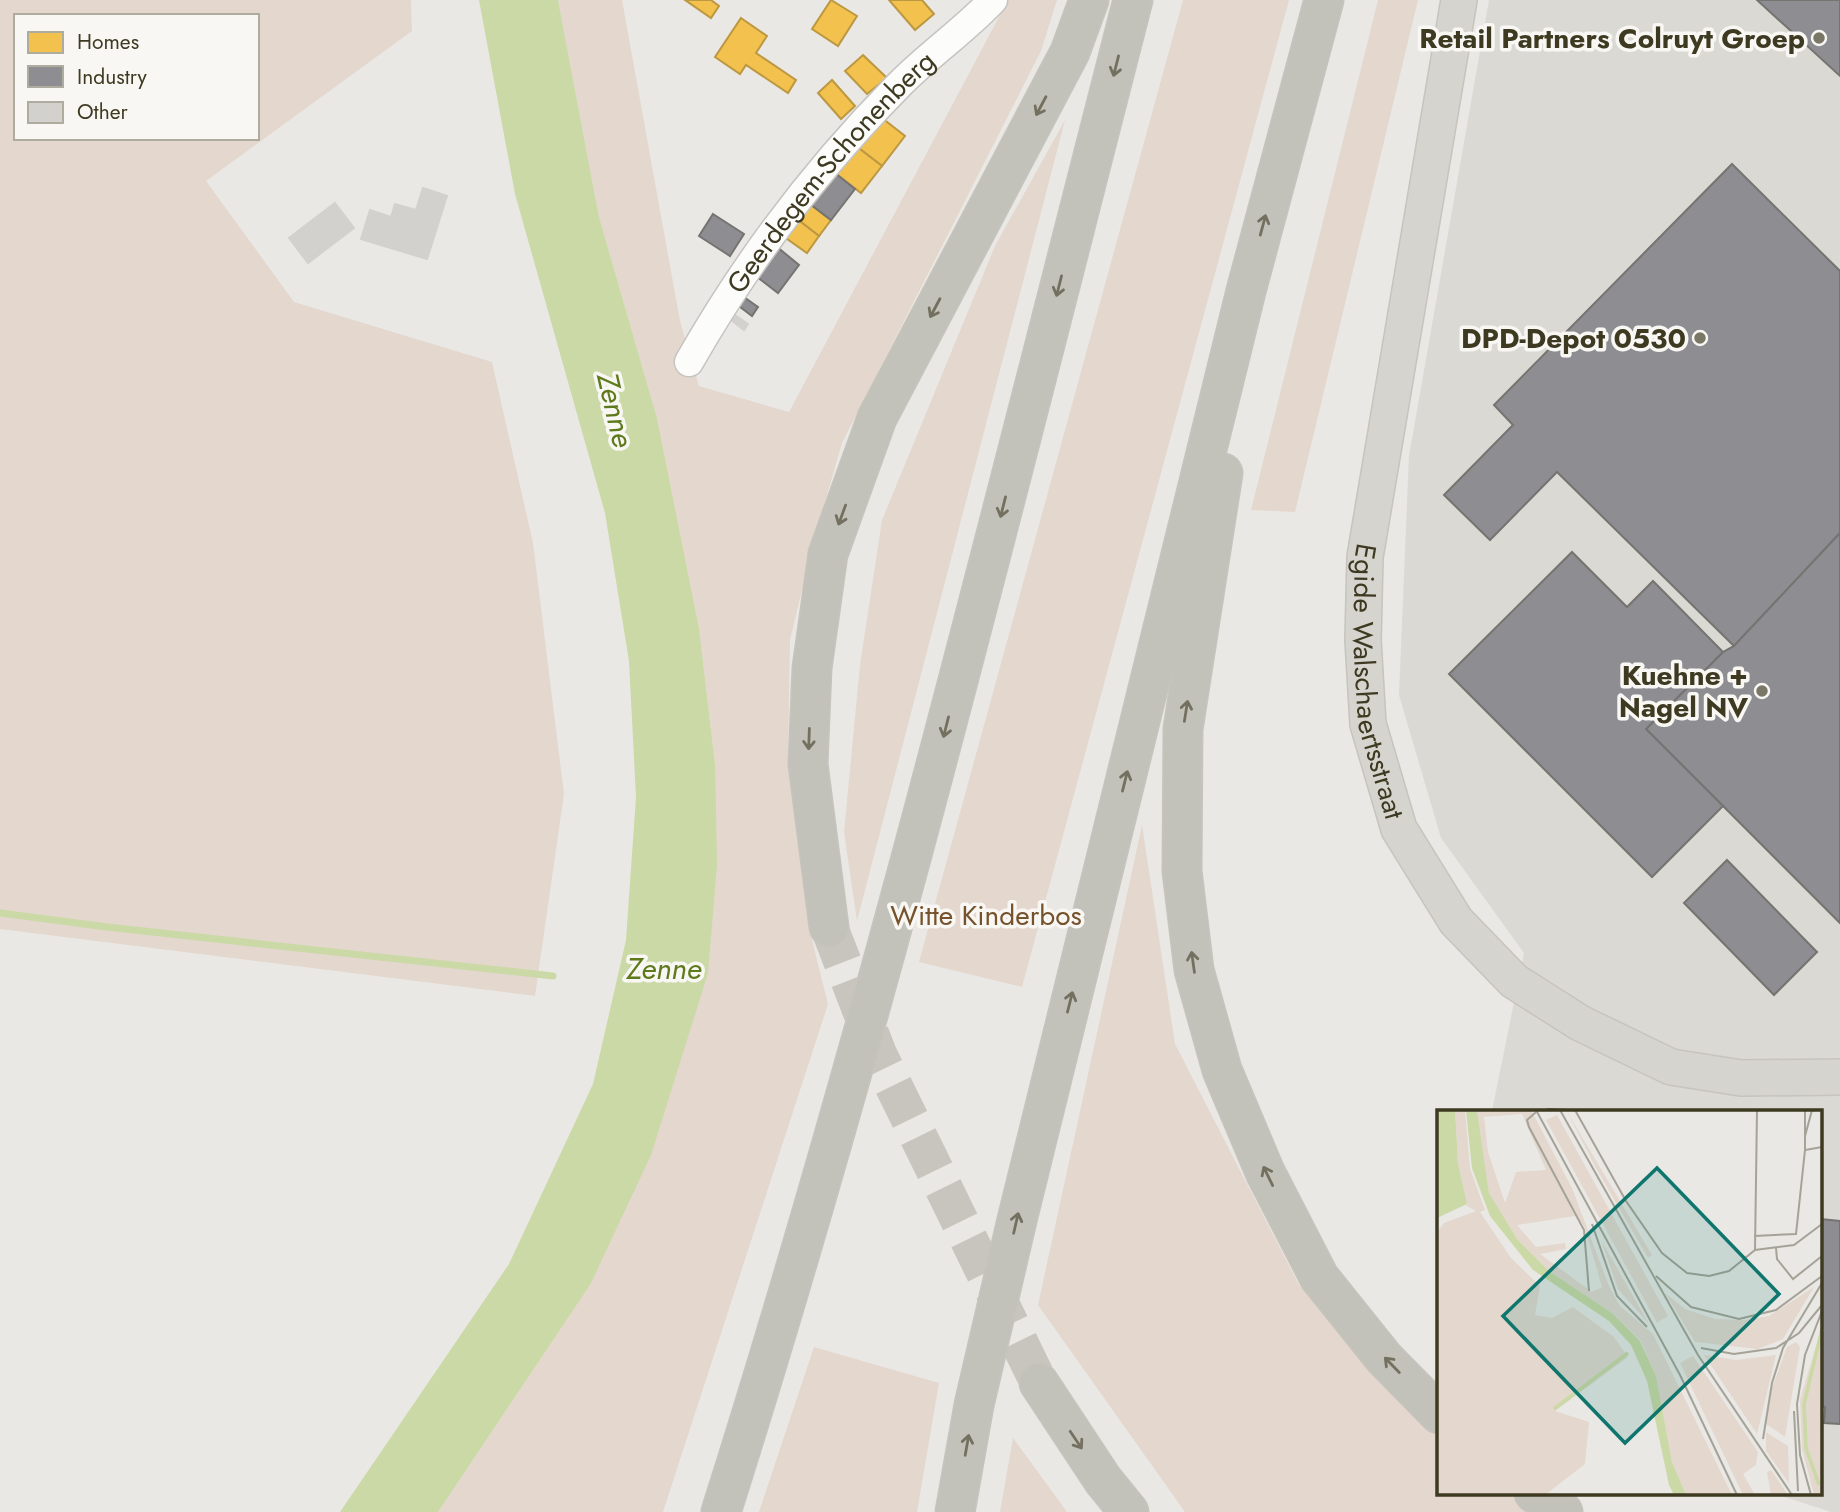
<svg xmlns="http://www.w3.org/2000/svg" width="1840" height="1512" font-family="Jost,sans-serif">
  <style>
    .built { fill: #dbd9d3 }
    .green { fill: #e3d7ce; fill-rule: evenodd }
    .water { fill: #cad9a5 }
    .homes { fill: #f2c14e; stroke: #bc9841; stroke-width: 2 }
    .industry { fill: #8d8d92; stroke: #757470; stroke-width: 2 }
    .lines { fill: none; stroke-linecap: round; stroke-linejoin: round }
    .stream { stroke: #cad9a5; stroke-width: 7 }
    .building { fill: #d3d1ce; stroke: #d3d1ce; stroke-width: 2 }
    .highway-tunnel { stroke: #c8c5be; stroke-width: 38; stroke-dasharray: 38 19; stroke-linecap: butt }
    .minor-casing { stroke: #c6c4c1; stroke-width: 31 }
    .major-casing { stroke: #c6c4bd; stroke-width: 38 }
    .highway-casing { stroke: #c6c4bd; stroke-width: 41 }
    .minor { stroke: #fcfcfb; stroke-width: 28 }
    .major { stroke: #d6d4ce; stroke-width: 35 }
    .highway { stroke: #c2c2ba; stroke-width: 38 }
    .oneway { stroke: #73705f }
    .poi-dot { fill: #7a7766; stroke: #f9f7f3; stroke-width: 2.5 }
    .labels { text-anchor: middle; stroke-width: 7; stroke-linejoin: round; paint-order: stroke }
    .poi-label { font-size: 28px; font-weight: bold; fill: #3e3a22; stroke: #f9f7f3; text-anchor: end }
    .street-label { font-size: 28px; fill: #3e3a22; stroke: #f9f7f3 }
    .park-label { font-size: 28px; fill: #75522c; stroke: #f9f7f3 }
    .water-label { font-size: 30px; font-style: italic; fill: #5e7a1c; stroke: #f9f7f3 }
    .inset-river { fill: none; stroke: #cad9a5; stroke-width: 3.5 }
    .inset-road { fill: none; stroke: #a5a297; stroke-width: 2 }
    .view { fill: #0f766e; fill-opacity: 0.15; stroke: #0f766e; stroke-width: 3.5 }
    .inset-edge { fill: none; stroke: #3e3a22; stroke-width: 3.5 }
  </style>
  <rect width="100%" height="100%" fill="#eae8e5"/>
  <polygon class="built" points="1489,0 1840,0 1840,1512 1831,1512 1773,1493 1821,1493 1821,1111 1492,1111 1524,953 1441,838 1399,695 1409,456"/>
  <g class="green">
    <path d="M0,0H411L412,31L206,181L294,302L492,362L533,543L564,794L535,996L0,929ZM16,16H257V138H16Z"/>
    <polygon points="558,0 622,0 680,321 699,386 789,412 1008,0 1057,0 1041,51 842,443 814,540 790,640 788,764 815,930 810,932 828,1004 663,1512 438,1512 590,1285 715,764 699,628 657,418 599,217"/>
    <polygon points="1183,0 1289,0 1022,987 919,962"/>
    <polygon points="1378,0 1418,0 1295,512 1251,510"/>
    <polygon points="1065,120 857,921 844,832 860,665 882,520 995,246"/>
    <polygon points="1142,825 1175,1044 1299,1285 1439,1430 1439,1493 1509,1493 1538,1512 1185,1512 1038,1305"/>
    <polygon points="814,1347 939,1383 917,1512 759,1512"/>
    <polygon points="1013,1438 1067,1512 1000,1512"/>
  </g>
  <polygon class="water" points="479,0 558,0 599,217 657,418 699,628 715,764 717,864 708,973 651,1155 590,1285 438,1512 340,1512 509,1264 593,1084 626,940 636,797 629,661 605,513 515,194"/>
  <g class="homes">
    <polygon points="685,0 711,0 719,6 711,18"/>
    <polygon points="831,0 857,16 838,46 812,29"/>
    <polygon points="889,0 922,0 934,14 915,30"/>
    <polygon points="741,18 767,36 756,53 796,80 788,93 746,65 740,74 715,57"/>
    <polygon points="863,55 887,78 867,94 845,71"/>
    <polygon points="832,80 855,106 841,119 818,93"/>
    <polygon points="882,118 905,136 882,166 856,146"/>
    <polygon points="856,146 882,166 861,193 835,173"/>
    <polygon points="810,204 831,220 819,236 797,219"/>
    <polygon points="797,219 819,236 807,253 783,236"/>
  </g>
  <g class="industry">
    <polygon points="1757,0 1840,0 1840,76"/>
    <polygon points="1732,164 1840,271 1840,533 1734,646 1557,472 1490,540 1444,495 1513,425 1494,405"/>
    <polygon points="835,173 855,189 831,220 810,204"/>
    <polygon points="713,214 744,234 730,256 699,236"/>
    <polygon points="776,246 799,265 778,293 757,277"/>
    <polygon points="741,295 758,307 752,316 735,303"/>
    <polygon points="1840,533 1840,923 1646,729 1723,652 1734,646"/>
    <polygon points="1572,552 1627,607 1653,581 1723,652 1646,729 1723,806 1652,877 1449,674"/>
    <polygon points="1727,860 1817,952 1774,995 1684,903"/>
    <polygon points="1548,1109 1583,1111 1547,1111"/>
    <polygon points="1821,1219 1840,1221 1840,1424 1824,1423 1825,1407 1821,1406"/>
  </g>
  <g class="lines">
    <polyline class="stream" points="0,913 107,927 553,976"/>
  </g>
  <g class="building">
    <polygon points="423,188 447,196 427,259 361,239 370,210 391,217 395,204 416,210"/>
    <polygon points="335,203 354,228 308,263 289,238"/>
    <polygon points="735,315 748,324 744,330 731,320"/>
  </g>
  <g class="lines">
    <polyline class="highway-tunnel" points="829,927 878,1054 1039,1383"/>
    <defs>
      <g id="minor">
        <path id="s1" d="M689,362C746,262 817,168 898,86C928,55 964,31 993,0"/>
      </g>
      <g id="major">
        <path id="s2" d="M1459,0L1365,557L1363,640L1368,724L1399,829L1456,921L1514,981L1580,1023L1671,1067L1741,1078L1840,1077"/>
      </g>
      <g id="highway">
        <polyline points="1223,473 1183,729 1182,871 1194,970 1222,1070 1265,1172 1319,1277 1384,1358 1439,1414"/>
        <polyline points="829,927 808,764 812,668 828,554 877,418 1070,52 1089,0"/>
        <polyline points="1039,1383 1103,1480 1129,1512"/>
        <polyline points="1534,1493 1563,1512"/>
        <path d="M721,1512C879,1014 1003,506 1133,0"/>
        <polyline points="955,1512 974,1405 1017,1220 1246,291 1324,0"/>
      </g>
    </defs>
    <use href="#minor" class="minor-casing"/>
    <use href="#major" class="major-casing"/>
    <use href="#highway" class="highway-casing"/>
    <use href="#minor" class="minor"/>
    <use href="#major" class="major"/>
    <use href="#highway" class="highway"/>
  </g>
  <defs><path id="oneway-shaft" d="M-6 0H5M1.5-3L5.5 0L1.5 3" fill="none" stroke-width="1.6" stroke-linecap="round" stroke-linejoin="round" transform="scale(1.75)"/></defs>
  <g class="oneway">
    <use href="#oneway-shaft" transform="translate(1116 66) rotate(104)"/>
    <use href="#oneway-shaft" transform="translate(1041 106) rotate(118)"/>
    <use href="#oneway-shaft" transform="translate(1263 225) rotate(-75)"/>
    <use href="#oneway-shaft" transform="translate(1059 286) rotate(104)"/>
    <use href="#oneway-shaft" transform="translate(935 308) rotate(118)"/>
    <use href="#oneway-shaft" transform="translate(1003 507) rotate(104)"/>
    <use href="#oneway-shaft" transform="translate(842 515) rotate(110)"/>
    <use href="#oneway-shaft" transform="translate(1186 711) rotate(-81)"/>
    <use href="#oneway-shaft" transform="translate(946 727) rotate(104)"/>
    <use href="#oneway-shaft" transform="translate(809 739) rotate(92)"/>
    <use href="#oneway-shaft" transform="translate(1125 781) rotate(-76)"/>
    <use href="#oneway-shaft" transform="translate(1193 962) rotate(-98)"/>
    <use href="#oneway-shaft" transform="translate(1070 1002) rotate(-76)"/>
    <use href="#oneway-shaft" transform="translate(1268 1176) rotate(-116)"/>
    <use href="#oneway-shaft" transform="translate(1016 1223) rotate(-77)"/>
    <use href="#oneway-shaft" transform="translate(1392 1365) rotate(-134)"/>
    <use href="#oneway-shaft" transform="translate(1076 1440) rotate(56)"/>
    <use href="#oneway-shaft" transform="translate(967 1445) rotate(-80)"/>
  </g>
  <g class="poi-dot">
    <circle cx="1819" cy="38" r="7"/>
    <circle cx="1700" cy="338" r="7"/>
    <circle cx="1762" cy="691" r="7"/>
  </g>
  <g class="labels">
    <g class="poi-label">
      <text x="1805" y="48">Retail Partners Colruyt Groep</text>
      <text x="1686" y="348">DPD-Depot 0530</text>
      <text x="1748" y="685">Kuehne +<tspan x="1748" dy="32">Nagel NV</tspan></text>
    </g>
    <g class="street-label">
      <text dy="10" stroke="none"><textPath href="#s1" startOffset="238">Geerdegem-Schonenberg</textPath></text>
      <text dy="10" stroke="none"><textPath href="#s2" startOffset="691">Egide Walschaertsstraat</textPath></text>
    </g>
    <g class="park-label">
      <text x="986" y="925">Witte Kinderbos</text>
    </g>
    <g class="water-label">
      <text transform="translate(615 410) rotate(77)" y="10">Zenne</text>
      <text x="664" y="979">Zenne</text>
    </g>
  </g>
  <g transform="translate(1437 1110)">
    <rect width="385" height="385" fill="#eae8e5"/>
    <path d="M18,0H28L33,59L48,100L43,102L74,148L103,176L98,205L115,208L136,197L177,227L191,247L118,301L152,312L148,354L108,385H0V122L7,113L39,101L30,96L21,54ZM40,0H94L135,78L172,176L183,196L216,224L295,385H249L235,352L219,266L204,231L175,203L112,161L80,129L52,83ZM85,4L109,60L79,62L68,93L51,42L47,7ZM131,93L147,116L159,156L165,177L155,182L103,144L129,139L128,133L99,137L80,115L138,106ZM129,0L215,145L211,148L159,58ZM120,5L231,206L220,213L109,10ZM164,130L212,214L181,179ZM377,177L346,229L321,239L258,232L228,183L248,199L278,209L309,210L332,206ZM385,217V385H377L365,339L363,289ZM359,232L363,237L348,327L329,314L335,278L350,237ZM267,245L299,250L339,245L320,324ZM256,246L321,342L319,355L306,364L318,385H306L243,253ZM329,322L351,336L352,373L329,341ZM334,360L351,385H334L330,362Z" fill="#e3d7ce" fill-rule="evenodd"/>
    <path d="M0,0H18L21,54L30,94L0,108ZM29,0H40L52,83L80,129L112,161L175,203L203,231L219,266L235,352L249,385H237L232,375L210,271L194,235L172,211L96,160L53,106L35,58Z" fill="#cad9a5"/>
    <path class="inset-river" d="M117,299L191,243M382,375L369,338L367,294L385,219"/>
    <path class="inset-road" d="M99,0L243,265L300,385M123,0L261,245L355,385M138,0L189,91L225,143L250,163L272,166L292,161L318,140L357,135L385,114M99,2L90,10L92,17L147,120L152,181M368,26L375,0M368,40V0M155,114L180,186L210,217M317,126L359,124L368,40L385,37M339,138L340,149L356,169L385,146M318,140L320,0M219,166L254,197L302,209L339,200L385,166M264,238L297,244L339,238L362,223L385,195M357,301L361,381M326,329L335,273L346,238L385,173M374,385L363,345L360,294L368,245L385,201"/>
    <path class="view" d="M220,58L342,184L188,333L66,206Z"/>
    <rect width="385" height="385" class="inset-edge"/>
  </g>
  <rect x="14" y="14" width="245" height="126" fill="#f9f7f3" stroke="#aeab9f" stroke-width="2"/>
  <rect x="28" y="32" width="35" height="21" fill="#f2c14e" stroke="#aeab9f" stroke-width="2"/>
  <text x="77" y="49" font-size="21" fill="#3e3a22">Homes</text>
  <rect x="28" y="66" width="35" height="21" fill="#8d8d92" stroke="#aeab9f" stroke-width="2"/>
  <text x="77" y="84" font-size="21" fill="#3e3a22">Industry</text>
  <rect x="28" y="102" width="35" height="21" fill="#d3d1ce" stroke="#aeab9f" stroke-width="2"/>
  <text x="77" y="119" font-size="21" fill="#3e3a22">Other</text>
</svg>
